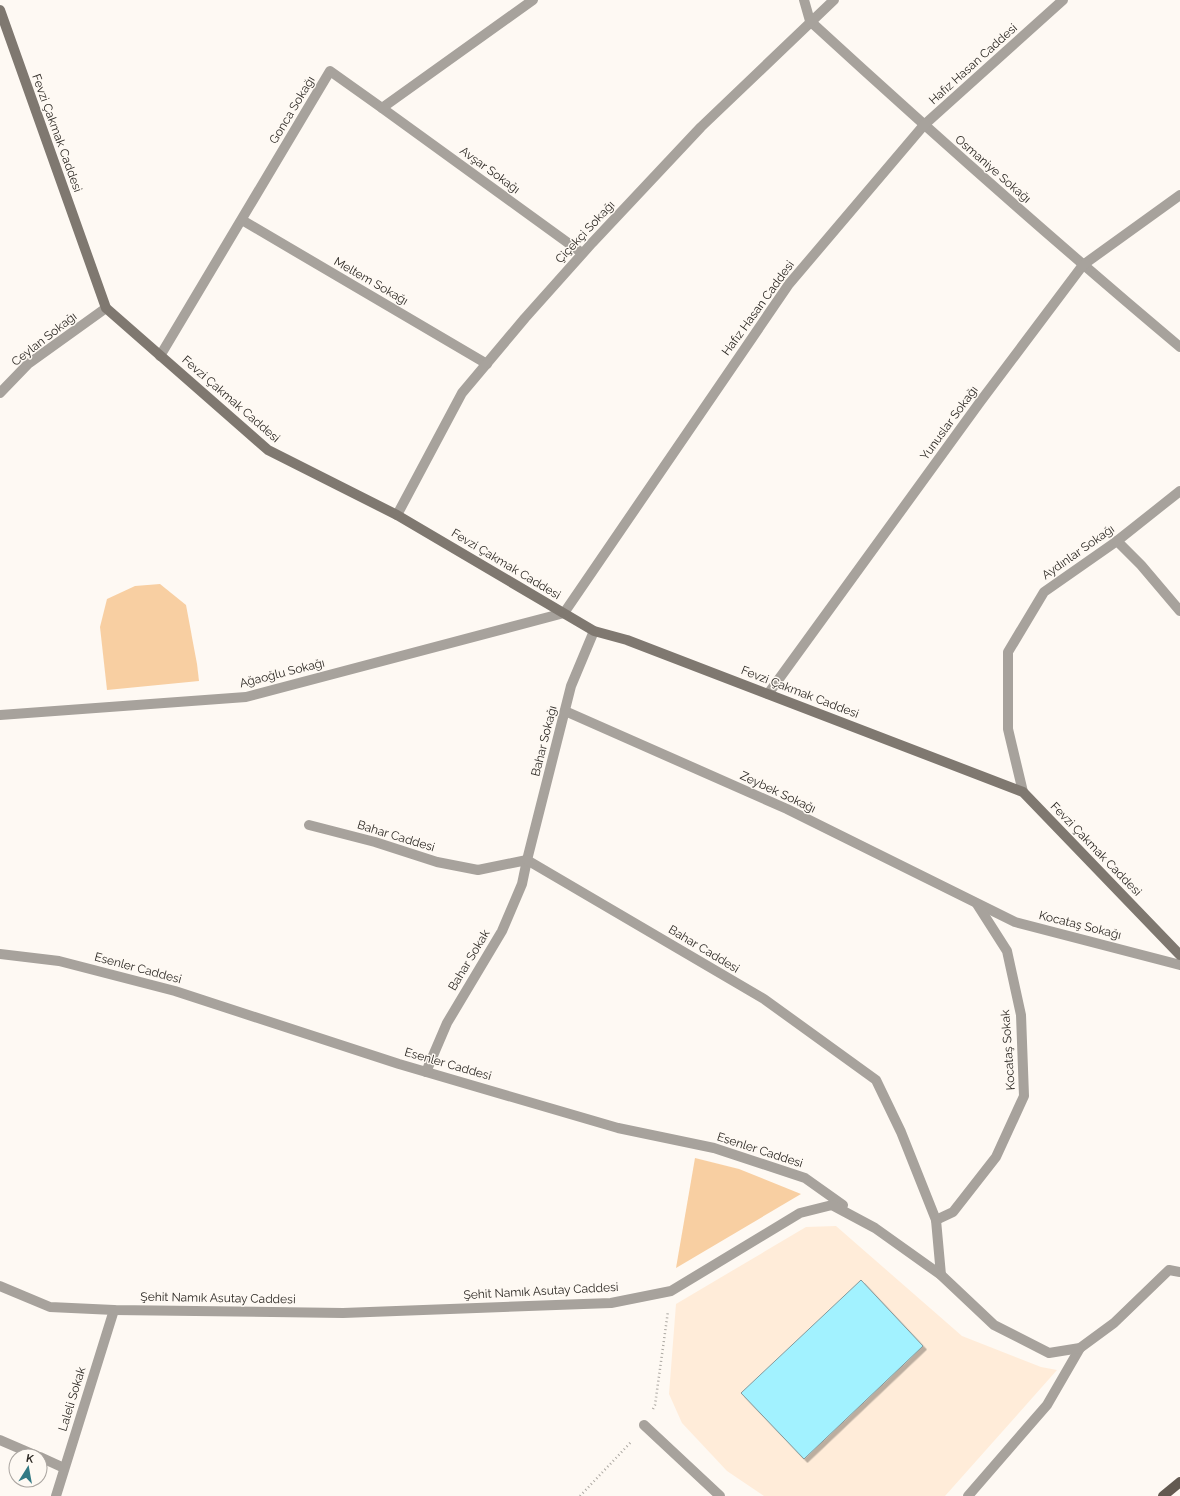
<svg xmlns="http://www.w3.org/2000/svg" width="1180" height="1496" font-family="Raleway,sans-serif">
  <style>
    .built { fill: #ffecd9 }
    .green { fill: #f8cfa2 }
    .building { fill: #a2f2ff; stroke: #84989b; filter: url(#shadow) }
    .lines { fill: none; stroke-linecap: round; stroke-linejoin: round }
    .path { stroke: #aca8a2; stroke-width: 2.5; stroke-dasharray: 1 3; stroke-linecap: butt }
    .service { stroke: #a7a29c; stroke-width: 10 }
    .pedestrian { stroke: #a7a29c; stroke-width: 10 }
    .minor { stroke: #a7a29c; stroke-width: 10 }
    .tertiary { stroke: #a7a29c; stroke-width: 10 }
    .secondary { stroke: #7f7870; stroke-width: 10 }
    .primary { stroke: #635a51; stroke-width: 10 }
    .labels { text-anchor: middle; stroke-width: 3; stroke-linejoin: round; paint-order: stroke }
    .street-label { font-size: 12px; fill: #2c2823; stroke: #fef9f3 }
  </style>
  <defs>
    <filter id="shadow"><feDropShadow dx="3.5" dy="3.5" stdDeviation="0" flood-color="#0004"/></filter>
  </defs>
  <rect width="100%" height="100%" fill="#fef9f3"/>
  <polygon class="built" points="836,1226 962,1336 1041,1367 1057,1370 945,1496 764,1496 727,1471 682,1423 669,1394 676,1304 806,1227"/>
  <g class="green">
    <polygon points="160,584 186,605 197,664 199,681 107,690 100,627 107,599 135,586"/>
    <polygon points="695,1158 739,1169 801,1194 676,1268"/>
  </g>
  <polygon class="building" points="861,1280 923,1346 804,1459 741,1393"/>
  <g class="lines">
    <g class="path">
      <polyline points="653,1409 655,1405 668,1311"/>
      <polyline points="580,1496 632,1441"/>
    </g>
    <g class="service">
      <polyline points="644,1425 720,1496"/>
      <polyline points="968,1496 1047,1405 1080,1348"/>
    </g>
    <polyline class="pedestrian" points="309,825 375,842 437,862 478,870 527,860 522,884 502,931 447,1023 426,1072"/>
    <g class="minor">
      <path d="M804,0L810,21C931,132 1054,241 1180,347"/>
      <polyline points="382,108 582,253"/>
      <polyline points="242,220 487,364"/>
      <polyline points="160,356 330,71 382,108 533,0"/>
      <polyline points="0,393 28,364 106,308"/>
      <polyline points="397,515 462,393 525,318 592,243 701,127 834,0"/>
      <polyline points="1117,541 1141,565 1180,611"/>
      <polyline points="768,694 980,402 1083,265 1180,195"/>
      <polyline points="565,711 787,809 1015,922 1180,965"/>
      <polyline points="0,715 246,697 564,613"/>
      <polyline points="1023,792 1008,729 1008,652 1044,592 1117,541 1180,491"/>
      <polyline points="527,860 571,686 594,631"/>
      <polyline points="936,1220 953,1212 996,1157 1024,1096 1021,1015 1007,951 977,904"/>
      <polyline points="0,1440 37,1456"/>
      <polyline points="40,1457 64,1468"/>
      <polyline points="56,1496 114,1310"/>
    </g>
    <g class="tertiary">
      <polyline points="564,613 789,284 924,125 1063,0"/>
      <polyline points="527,860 764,999 876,1080 901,1132 936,1220 941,1275"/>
      <polyline points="0,954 59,961 175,991 399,1064 618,1128 714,1148 805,1178 843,1205"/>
      <polyline points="0,1286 50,1307 114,1310 343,1313 611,1303 671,1291 800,1213 832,1205 875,1228 941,1275 994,1325 1049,1353 1080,1348 1114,1323 1169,1270 1180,1272"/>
    </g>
    <polyline class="secondary" points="0,10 106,308 268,450 397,515 594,631 627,640 1023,792 1180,955"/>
    <polyline class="primary" points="1163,1496 1180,1482"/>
  </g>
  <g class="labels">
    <g class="street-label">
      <text transform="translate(973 64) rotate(-42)" y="4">Hafız Hasan Caddesi</text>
      <text transform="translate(292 110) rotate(-59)" y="4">Gonca Sokağı</text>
      <text transform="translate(57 133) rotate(70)" y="4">Fevzi Çakmak Caddesi</text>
      <text transform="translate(993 169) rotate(41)" y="4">Osmaniye Sokağı</text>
      <text transform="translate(490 170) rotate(36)" y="4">Avşar Sokağı</text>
      <text transform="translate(585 232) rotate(-47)" y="4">Çiçekçi Sokağı</text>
      <text transform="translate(371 281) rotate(30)" y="4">Meltem Sokağı</text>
      <text transform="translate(758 308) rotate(-54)" y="4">Hafız Hasan Caddesi</text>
      <text transform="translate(44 339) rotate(-38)" y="4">Ceylan Sokağı</text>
      <text transform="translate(231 399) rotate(41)" y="4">Fevzi Çakmak Caddesi</text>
      <text transform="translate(949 423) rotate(-54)" y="4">Yunuslar Sokağı</text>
      <text transform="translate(1078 552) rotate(-35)" y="4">Aydınlar Sokağı</text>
      <text transform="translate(506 564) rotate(31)" y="4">Fevzi Çakmak Caddesi</text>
      <text transform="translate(282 673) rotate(-14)" y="4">Ağaoğlu Sokağı</text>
      <text transform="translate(800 692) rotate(21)" y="4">Fevzi Çakmak Caddesi</text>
      <text transform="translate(544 741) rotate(-76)" y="4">Bahar Sokağı</text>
      <text transform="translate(778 792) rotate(25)" y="4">Zeybek Sokağı</text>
      <text transform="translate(396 836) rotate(17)" y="4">Bahar Caddesi</text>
      <text transform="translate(1096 849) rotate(46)" y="4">Fevzi Çakmak Caddesi</text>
      <text transform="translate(1080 925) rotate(14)" y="4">Kocataş Sokağı</text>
      <text transform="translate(704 949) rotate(31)" y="4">Bahar Caddesi</text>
      <text transform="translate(469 960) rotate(-59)" y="4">Bahar Sokak</text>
      <text transform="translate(138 968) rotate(15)" y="4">Esenler Caddesi</text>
      <text transform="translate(1008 1050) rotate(-94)" y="4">Kocataş Sokak</text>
      <text transform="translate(448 1064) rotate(16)" y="4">Esenler Caddesi</text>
      <text transform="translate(760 1150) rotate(18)" y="4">Esenler Caddesi</text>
      <text transform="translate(541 1291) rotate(-3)" y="4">Şehit Namık Asutay Caddesi</text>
      <text transform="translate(218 1298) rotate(1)" y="4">Şehit Namık Asutay Caddesi</text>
      <text transform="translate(72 1399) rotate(-73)" y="4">Laleli Sokak</text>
    </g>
  </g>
  <g transform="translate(28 1468) rotate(11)"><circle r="19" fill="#fef9f3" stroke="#aaa5a0"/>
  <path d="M0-3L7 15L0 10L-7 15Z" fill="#337a84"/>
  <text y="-6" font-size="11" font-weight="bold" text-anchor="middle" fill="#2c2823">K</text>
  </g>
</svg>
